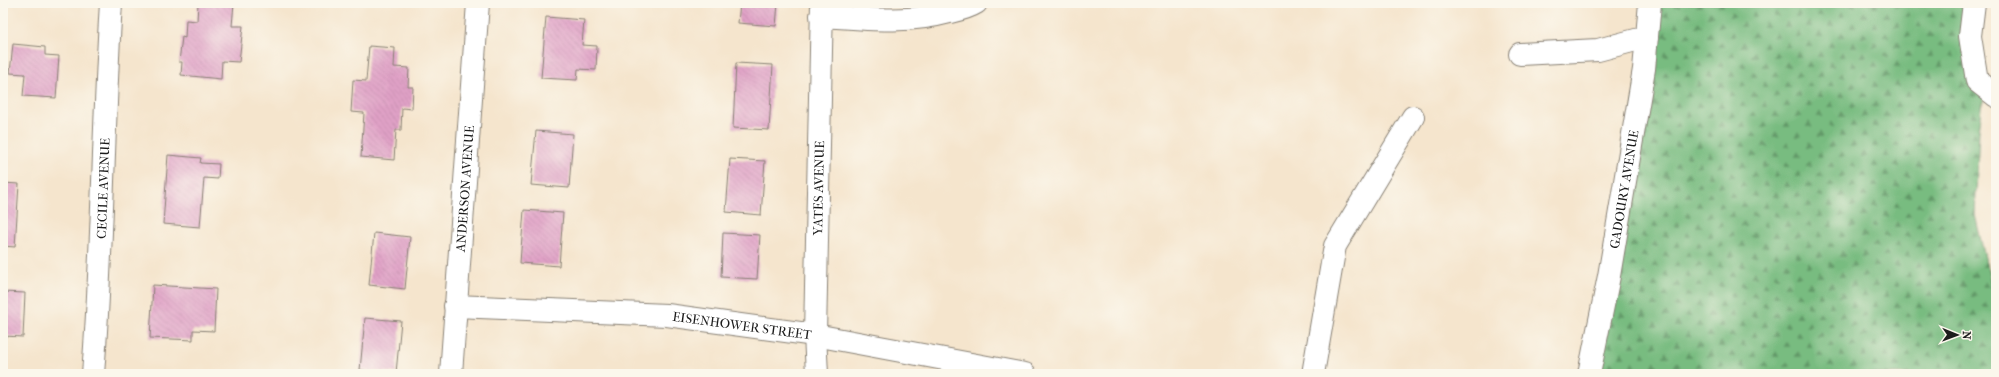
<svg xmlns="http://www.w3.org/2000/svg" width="1999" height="377" font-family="'IM FELL French Canon',serif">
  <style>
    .forest { fill: url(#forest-firs); stroke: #4a6c4e }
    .building { fill: url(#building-back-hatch) }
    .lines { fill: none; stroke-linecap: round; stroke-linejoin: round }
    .minor-casing { stroke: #888074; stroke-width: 24 }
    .minor { stroke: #fff; stroke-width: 22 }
    .labels { text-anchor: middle; stroke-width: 3.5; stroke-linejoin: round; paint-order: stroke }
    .street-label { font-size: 13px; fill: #1c1c1c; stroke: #fbf7ec }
  </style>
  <defs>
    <pattern id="forest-firs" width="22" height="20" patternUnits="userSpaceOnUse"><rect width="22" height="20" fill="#78bc80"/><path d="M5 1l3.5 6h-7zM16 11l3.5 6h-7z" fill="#629868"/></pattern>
    <pattern id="building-back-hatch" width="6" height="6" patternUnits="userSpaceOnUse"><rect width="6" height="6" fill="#e0a1c6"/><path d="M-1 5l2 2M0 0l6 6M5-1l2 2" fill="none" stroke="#c08aaa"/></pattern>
  </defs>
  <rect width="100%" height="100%" fill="#fbf7ec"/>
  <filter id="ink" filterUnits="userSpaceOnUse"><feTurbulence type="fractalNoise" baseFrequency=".025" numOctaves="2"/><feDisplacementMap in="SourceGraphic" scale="8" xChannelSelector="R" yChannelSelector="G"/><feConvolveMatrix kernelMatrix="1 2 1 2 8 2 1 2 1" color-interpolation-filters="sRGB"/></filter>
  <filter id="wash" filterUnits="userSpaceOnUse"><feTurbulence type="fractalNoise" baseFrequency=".012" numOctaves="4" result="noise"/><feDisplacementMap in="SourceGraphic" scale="16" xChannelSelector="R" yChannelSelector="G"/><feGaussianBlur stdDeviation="0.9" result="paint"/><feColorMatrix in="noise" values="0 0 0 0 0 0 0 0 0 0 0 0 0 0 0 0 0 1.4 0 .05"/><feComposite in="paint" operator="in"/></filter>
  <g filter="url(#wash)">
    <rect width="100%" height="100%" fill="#f5e5cd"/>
    <polygon class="forest" points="1649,3 1975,3 1985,86 1979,131 1975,215 1996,305 1996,368 1988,374 1592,374"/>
    <g id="blocks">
      <g class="building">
        <polygon points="198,3 234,3 232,26 243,26 239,62 222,61 221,79 181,75 182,62 179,62 182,37 185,38 186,20 197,21"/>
        <polygon points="740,3 778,3 776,26 738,23"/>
        <polygon points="546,17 584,20 582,45 597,46 596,70 578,69 577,80 541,78"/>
        <polygon points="13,44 45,47 45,55 59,56 56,98 23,96 25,74 10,73"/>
        <polygon points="369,46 395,48 394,67 409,68 408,87 413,87 412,109 402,108 401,130 396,130 394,160 361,157 364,113 351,112 353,80 366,81"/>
        <polygon points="736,63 773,65 769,130 733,128"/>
        <polygon points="536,131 573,134 569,188 531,185"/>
        <polygon points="168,155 201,158 200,163 219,164 218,179 204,178 200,227 163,224"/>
        <polygon points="730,159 765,161 761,215 726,212"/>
        <polygon points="3,183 19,184 15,247 3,246"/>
        <polygon points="524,210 563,213 559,266 520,263"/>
        <polygon points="374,233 410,237 405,289 369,285"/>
        <polygon points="723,233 760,235 757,279 721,277"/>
        <polygon points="153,285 216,289 214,331 193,330 193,340 150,338"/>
        <polygon points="3,292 25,293 23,337 3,336"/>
        <polygon points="365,318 401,321 396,373 360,370"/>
        <polygon points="148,372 163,373 163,374 148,374"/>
      </g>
    </g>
  </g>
  <g filter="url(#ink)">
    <use href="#blocks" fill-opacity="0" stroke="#888074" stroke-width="1"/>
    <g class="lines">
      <defs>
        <g id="minor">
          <polyline points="1974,3 1970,36 1977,81 1996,96"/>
          <path d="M821,16C866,19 906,24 950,12C959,10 968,8 976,3"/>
          <polyline points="1520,54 1598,50 1647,37"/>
          <path id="s1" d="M455,306L667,315L815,335L1025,374"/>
          <path id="s2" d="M93,374C103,251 103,127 111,3"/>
          <path id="s3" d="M451,374L478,3"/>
          <path id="s4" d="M817,374L815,335L822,3"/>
          <polyline points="1313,374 1335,246 1413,117"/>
          <path id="s5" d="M1589,374L1609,276L1644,69L1650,3"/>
        </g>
      </defs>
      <use href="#minor" class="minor-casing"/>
      <use href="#minor" class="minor"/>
    </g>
  </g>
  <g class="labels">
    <g class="street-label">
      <text dy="5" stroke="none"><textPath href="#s3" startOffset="186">ANDERSON AVENUE</textPath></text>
      <text dy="5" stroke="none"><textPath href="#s2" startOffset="186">CECILE AVENUE</textPath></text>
      <text dy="5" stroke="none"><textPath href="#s4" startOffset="186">YATES AVENUE</textPath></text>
      <text dy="5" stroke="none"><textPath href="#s5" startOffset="188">GADOURY AVENUE</textPath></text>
      <text dy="5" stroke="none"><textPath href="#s1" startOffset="288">EISENHOWER STREET</textPath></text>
    </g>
  </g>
  <rect width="1999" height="377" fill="none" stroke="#fbf7ec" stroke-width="16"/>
  <g transform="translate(1957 335) rotate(91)" stroke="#fbf7ec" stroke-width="3" paint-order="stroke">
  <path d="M0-3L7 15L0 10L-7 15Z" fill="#1c1c1c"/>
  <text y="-6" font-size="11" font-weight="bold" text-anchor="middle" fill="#1c1c1c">N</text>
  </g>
</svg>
